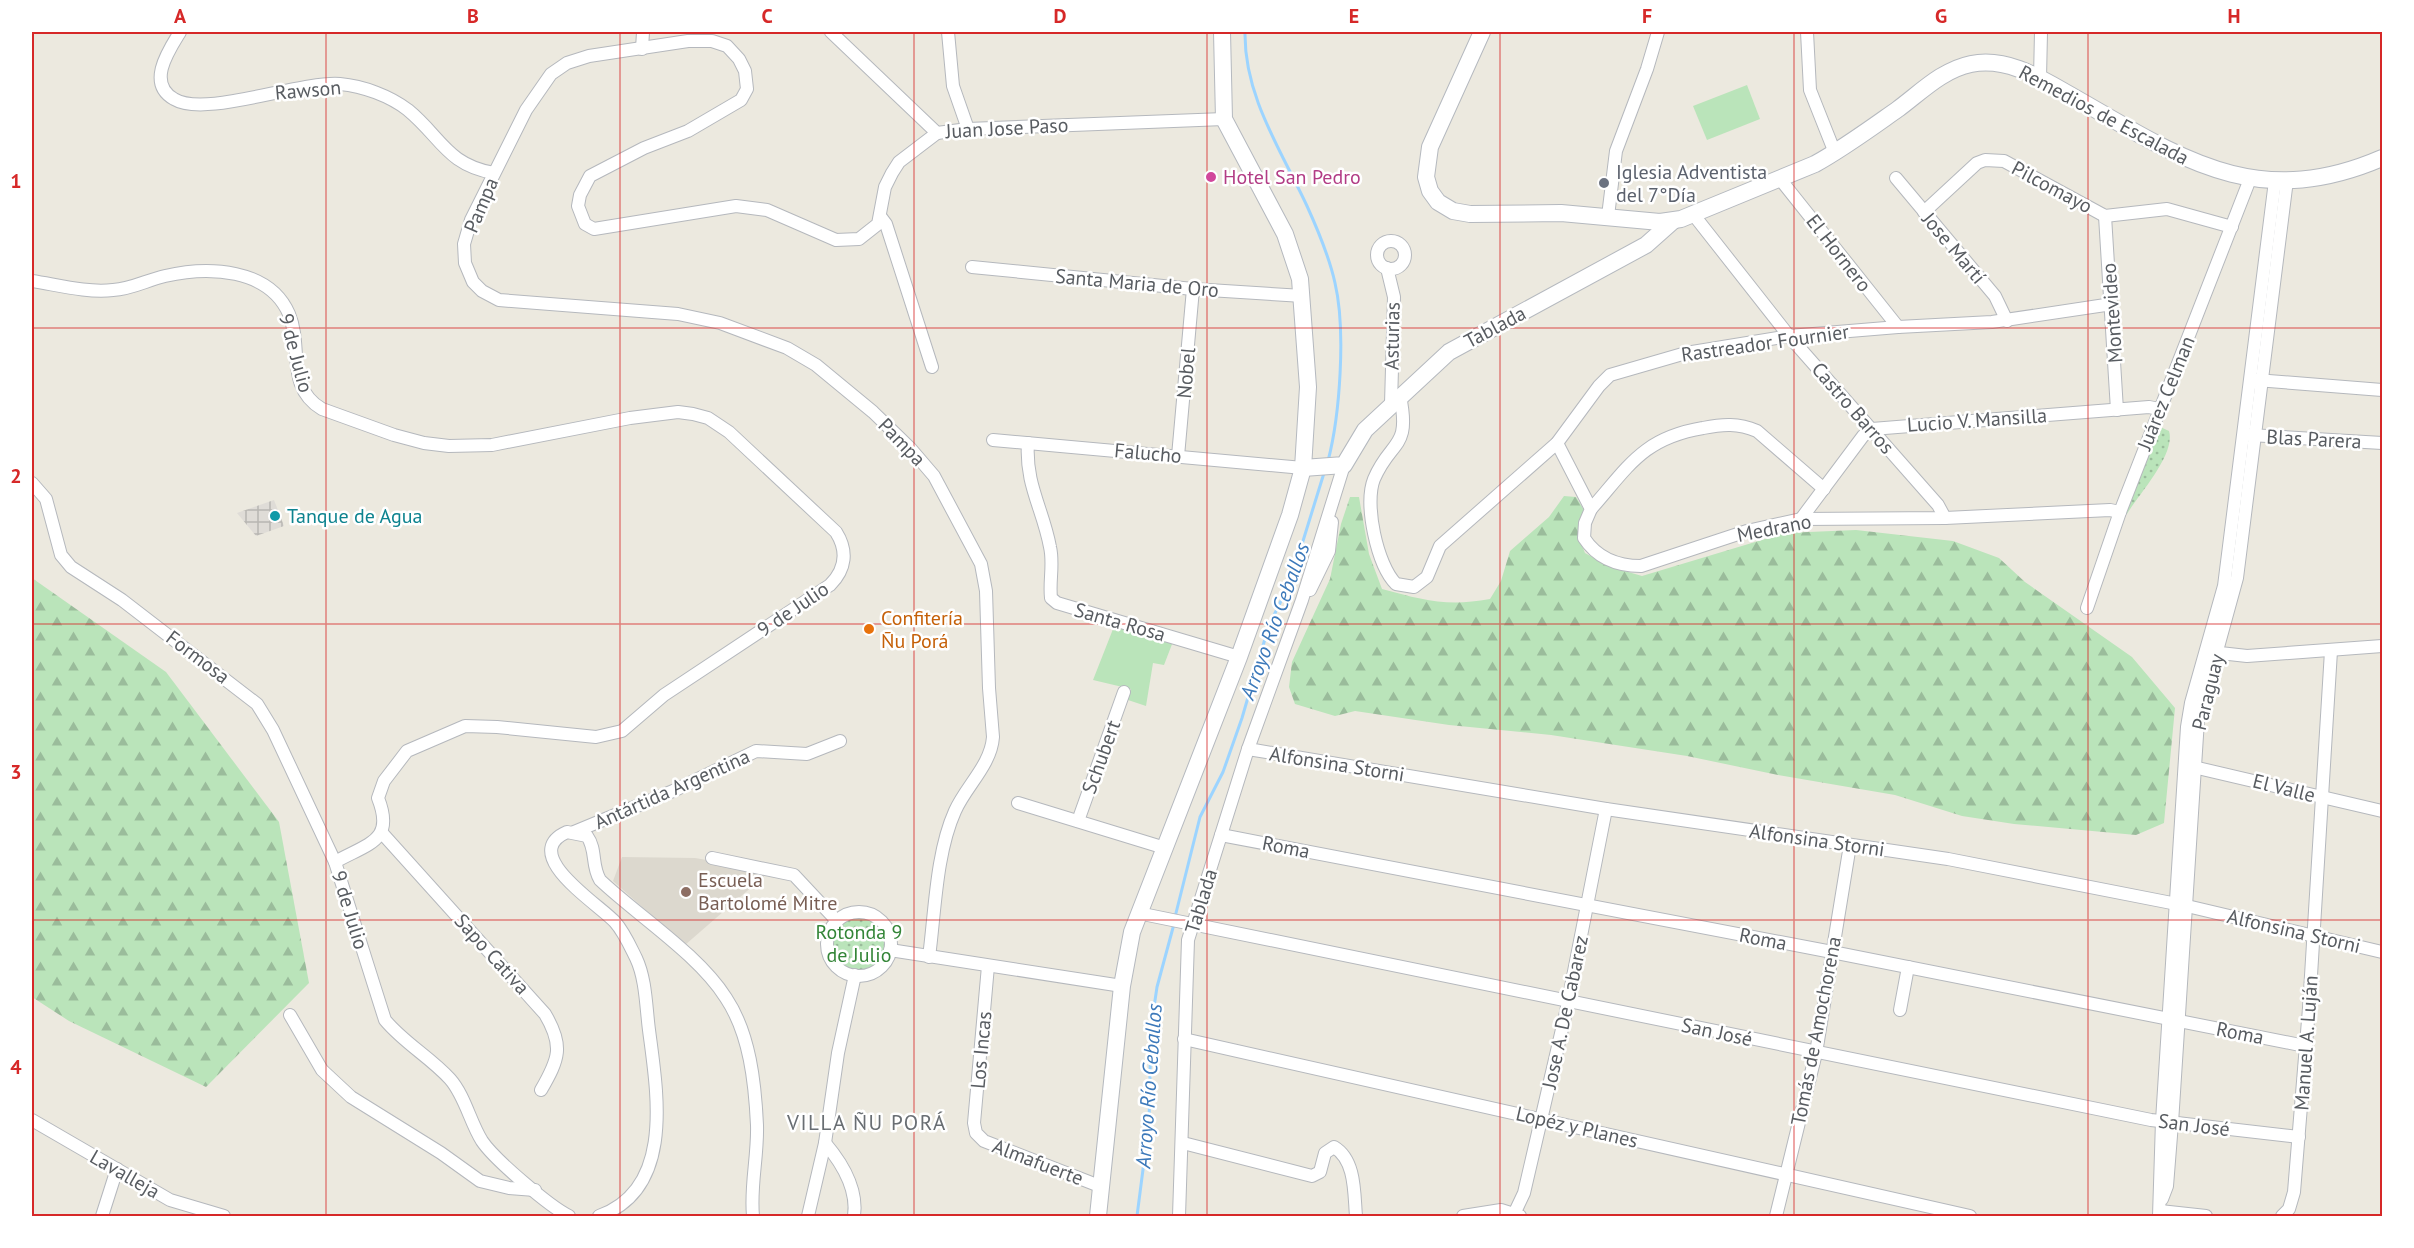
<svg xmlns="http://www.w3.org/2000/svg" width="2414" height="1248" font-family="'PT Sans',sans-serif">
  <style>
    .industrial { fill: url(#industrial-grid) }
    .education { fill: #dcd8ce }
    .green { fill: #bae4ba }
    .forest { fill: url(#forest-firs) }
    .park { fill: url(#park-dots) }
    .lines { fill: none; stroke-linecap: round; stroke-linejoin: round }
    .stream { stroke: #9cd4ff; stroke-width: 3 }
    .street-casing { stroke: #b5b8bd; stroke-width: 14 }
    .secondary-casing { stroke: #b5b9bf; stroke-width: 18 }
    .street { stroke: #fff; stroke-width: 12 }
    .secondary { stroke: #fff; stroke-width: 16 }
    .grid { fill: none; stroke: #d62828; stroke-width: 1.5; stroke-opacity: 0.55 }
    .hotel-dot { fill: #d1479c; stroke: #fff; stroke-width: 2 }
    .worship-dot { fill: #6b7280; stroke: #fff; stroke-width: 2 }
    .culture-dot { fill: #0f9aa8; stroke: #fff; stroke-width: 2 }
    .food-dot { fill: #e8710a; stroke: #fff; stroke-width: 2 }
    .education-dot { fill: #8d6e63; stroke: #fff; stroke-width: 2 }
    .labels { text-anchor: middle; stroke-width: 5; stroke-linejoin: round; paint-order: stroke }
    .street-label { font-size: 20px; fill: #585c61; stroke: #fff }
    .worship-label { font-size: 20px; fill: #5b616d; stroke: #fff; text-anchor: start }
    .hotel-label { font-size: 20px; fill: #b23c85; stroke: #fff; text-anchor: start }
    .culture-label { font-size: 20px; fill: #0d838f; stroke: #fff; text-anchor: start }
    .food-label { font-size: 20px; fill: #c56008; stroke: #fff; text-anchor: start }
    .education-label { font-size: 20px; fill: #785e54; stroke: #fff; text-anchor: start }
    .park-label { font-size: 20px; fill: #338537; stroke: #fff }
    .water-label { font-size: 21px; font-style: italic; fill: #3c79ba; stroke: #fff }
    .neighbourhood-label { font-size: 21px; letter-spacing: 1.5px; fill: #696e73; stroke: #fff }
    .neatline { fill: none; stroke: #d62828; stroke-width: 2 }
    .grid-label { font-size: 20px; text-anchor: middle; font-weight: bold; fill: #d62828 }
  </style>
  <defs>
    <pattern id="industrial-grid" width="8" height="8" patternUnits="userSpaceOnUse" patternTransform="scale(1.5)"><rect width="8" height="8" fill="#dfdcd7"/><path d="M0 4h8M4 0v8" fill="none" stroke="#b8b6b2"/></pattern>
    <pattern id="forest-firs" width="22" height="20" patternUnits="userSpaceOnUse" patternTransform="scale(1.5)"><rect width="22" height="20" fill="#bae4ba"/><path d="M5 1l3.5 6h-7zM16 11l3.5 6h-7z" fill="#9abc9b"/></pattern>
    <pattern id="park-dots" width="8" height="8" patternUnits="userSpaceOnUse" patternTransform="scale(1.5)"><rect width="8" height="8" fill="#bae4ba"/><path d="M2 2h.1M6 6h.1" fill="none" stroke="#9abc9b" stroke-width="1.8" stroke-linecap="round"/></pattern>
  </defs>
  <rect width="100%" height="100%" fill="#ece9df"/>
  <polygon class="industrial" points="274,500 284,526 256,536 237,513"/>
  <polygon class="education" points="622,857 695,858 770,871 685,945 613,881"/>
  <g class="green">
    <polygon points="1747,85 1760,119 1707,140 1693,106"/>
    <polygon points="1115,624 1174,639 1164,665 1153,663 1146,706 1128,700 1131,689 1093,680"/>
  </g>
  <g class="forest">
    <path d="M1564,496L1576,497L1584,510L1578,536L1585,553L1611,567L1642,576L1785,533L1856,530L1953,541L1999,558L2025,582L2132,657L2175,708L2164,823L2136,835L2014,824L1962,816L1895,795L1778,775L1687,756L1551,735L1449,725L1355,711L1335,716L1295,704L1289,687L1292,662L1330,579L1341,524L1350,497H1359L1369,554L1382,589C1423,600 1447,607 1490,599L1501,581L1510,551L1549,517Z"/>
    <polygon points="32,578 166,672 279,822 309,983 206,1087 69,1021 32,997"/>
  </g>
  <g class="park">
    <path d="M2156,425L2169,431C2176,454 2139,494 2127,514L2122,513Z"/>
    <circle cx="859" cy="944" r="32"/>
  </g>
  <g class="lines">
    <g class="stream">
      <path d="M1245,32C1244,96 1281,150 1307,206C1317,228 1330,260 1335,283C1346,330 1340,415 1328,461"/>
      <polyline points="1175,917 1200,817 1223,772 1242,718 1269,625 1290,583 1324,473"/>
      <polyline points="1137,1216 1149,1123 1151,1027 1157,987 1174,924"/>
    </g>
    <defs>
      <g id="street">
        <path d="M180,32C169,50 146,83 174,99C205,118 298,81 340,84C363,86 390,96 408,110C441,137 447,165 494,173"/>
        <polyline points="831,32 937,133 968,129 1224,119"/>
        <polyline points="948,32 953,86 968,129"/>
        <polyline points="1807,32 1810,90 1835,153"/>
        <polyline points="642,49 643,32"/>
        <polyline points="2040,78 2041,32"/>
        <polyline points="1896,178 1995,296 2007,321"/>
        <polyline points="1780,179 1898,327"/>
        <polyline points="1924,212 1977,163 1985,160 2004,161 2105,216 2167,209 2232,227"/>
        <polyline points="1693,214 1789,336 1938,505 1945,518"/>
        <polyline points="880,216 886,224 932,367"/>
        <polyline points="1608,216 1616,151 1647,69 1658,32"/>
        <polyline points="2105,216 2117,410"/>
        <circle cx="1391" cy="255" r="14"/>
        <polyline points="972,267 1193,289 1303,296"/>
        <polyline points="1387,268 1394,297 1391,404"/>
        <path d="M32,281C58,285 87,293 113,290C132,289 147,280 165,276C208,266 269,268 289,314C303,347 285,387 322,409L394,435L424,443L449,446L492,445L630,418L678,412L693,414L708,418L729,432L836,532C848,551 846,569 830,585L664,695L622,731L596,737L497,727L465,726L407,751L384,781L378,798C395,841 369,843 335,862L385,1020C404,1043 430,1057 450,1079C465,1096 470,1122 482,1141C494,1159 550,1207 569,1216"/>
        <polyline points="2256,380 2382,390"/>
        <path d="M1400,396C1411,450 1391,439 1374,479C1364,504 1377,565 1396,584L1414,587L1427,577L1440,546L1557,443L1599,386L1610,375L1686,353L1789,336L1898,327L1992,322L2112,304"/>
        <polyline points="2250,435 2382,443"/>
        <polyline points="993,440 1303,468"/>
        <path d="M1028,443C1025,484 1043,509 1050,547C1054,564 1049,581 1051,598L1057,603L1239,657"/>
        <path d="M1557,443L1591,509L1585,523L1584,538C1597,558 1617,566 1641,566L1747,531L1801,519L1945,518L2110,510L2120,512"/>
        <polyline points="1178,456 1193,289"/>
        <polyline points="32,483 46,499 61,555 71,567 122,600 257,704 273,730 335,862"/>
        <path d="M1591,509C1629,466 1643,438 1703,428C1723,424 1738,423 1757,431L1824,489"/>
        <polyline points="1801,519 1863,436 1872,429 2149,407 2159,409"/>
        <polyline points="1310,590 1329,551 1332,522"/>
        <polyline points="2087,608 2120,512 2250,179"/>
        <polyline points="2211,652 2247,656 2382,646"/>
        <polyline points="1248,749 1606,809 1948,859 2187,906 2382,952"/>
        <polyline points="2189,766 2382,811"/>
        <polyline points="1018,803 1165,848"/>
        <polyline points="1078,821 1124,692"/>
        <polyline points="574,832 673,791 756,751 807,754 840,741"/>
        <path d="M382,833L545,1014C564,1046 559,1059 541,1090"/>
        <polyline points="1221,835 1832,952 2305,1046"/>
        <polyline points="712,858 794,875 837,921"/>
        <circle cx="859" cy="944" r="32"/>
        <polyline points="1138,913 2151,1120 2299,1137"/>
        <polyline points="890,950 1122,986"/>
        <path d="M929,957C935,912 936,853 955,811C966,786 991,765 993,737L989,688L986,591L981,564L934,476L910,448L873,412L816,365L787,348L720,323L678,314L499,300L482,291L473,282L465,263L464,244L471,220L526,110L551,74L567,63L589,56L688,41H712L727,46L739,59L745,71L747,89L741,100L688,131L644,148L590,176L580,195L578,206L585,224L594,229L736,206L767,210L836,240L859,239L878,224L885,187L892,173L899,162L937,133"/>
        <polyline points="988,966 974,1123 976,1133 984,1141 1102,1187"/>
        <polyline points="1900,1010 1908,967"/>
        <polyline points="290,1015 322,1070 351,1097 441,1153 480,1181 509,1188 535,1190"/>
        <polyline points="1184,1039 1970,1216"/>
        <polyline points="32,1120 170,1200 224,1216"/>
        <path d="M825,1143C842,1163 858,1188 854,1216"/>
        <path d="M1183,1143L1312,1176L1320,1172L1325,1153L1334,1147C1356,1160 1354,1194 1356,1216"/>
        <polyline points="2162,1199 2167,1186 2172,1123 2198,720 2237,578 2287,180"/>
        <polyline points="2160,1211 2206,1216"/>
        <polyline points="1515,1212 1524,1193 1566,1012 1606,809"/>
        <polyline points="102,1216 117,1169"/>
        <path d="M599,1216C675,1189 657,1092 649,1030C646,1007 646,979 636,958C630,946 624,932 615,922C600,905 517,854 567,832L587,836C597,850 591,865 600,880C638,916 698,954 726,998C750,1034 755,1083 757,1125C758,1156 750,1186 753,1216"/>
        <polyline points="808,1216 825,1143 838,1053 855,975"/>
        <polyline points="1179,1216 1188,940 1248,749 1302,600 1344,465"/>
        <polyline points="1463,1216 1501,1210 1520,1216"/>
        <polyline points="1776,1216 1816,1053 1850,845"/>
        <polyline points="2159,1216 2162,1121 2187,727 2191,703 2224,586 2275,181"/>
        <polyline points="2282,1216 2289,1209 2294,1192 2309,1008 2331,651"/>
      </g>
      <g id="secondary">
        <path d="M1482,32L1430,147L1426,177L1430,191L1438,202L1453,211L1470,214L1561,213L1660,222L1681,219L1815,164C1844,148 1871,128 1898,109C1921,92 1942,70 1971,64C2005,57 2037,76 2065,92C2175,154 2252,214 2382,158"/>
        <polyline points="1303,468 1344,465 1365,430 1449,352 1646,245 1673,221"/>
        <polyline points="1098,1216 1122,986 1132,932 1239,657 1290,515 1303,468 1308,387 1300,279 1285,234 1224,119 1222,32"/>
      </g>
    </defs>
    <use href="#street" class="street-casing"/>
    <use href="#secondary" class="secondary-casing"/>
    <use href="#street" class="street"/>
    <use href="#secondary" class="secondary"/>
  </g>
  <path class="grid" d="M326,32V1216M620,32V1216M914,32V1216M1207,32V1216M1500,32V1216M1794,32V1216M2088,32V1216M32,328H2382M32,624H2382M32,920H2382"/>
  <circle class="hotel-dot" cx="1211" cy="177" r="6"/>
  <circle class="worship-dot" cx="1604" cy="183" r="6"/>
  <circle class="culture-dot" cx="275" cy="516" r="6"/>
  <circle class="food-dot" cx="869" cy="629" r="6"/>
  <circle class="education-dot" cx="686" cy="892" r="6"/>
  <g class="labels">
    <g class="street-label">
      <text transform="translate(308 90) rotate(-5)" y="7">Rawson</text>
      <text transform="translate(2104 115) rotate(28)" y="7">Remedios de Escalada</text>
      <text transform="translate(1007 128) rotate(-3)" y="7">Juan Jose Paso</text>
      <text transform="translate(2052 187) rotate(28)" y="7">Pilcomayo</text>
      <text transform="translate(481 205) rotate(-67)" y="7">Pampa</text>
      <text transform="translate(1954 248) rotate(50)" y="7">Jose Martí</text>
      <text transform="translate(1839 253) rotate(52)" y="7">El Hornero</text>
      <text transform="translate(1137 283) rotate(5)" y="7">Santa Maria de Oro</text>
      <text transform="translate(2112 313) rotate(-94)" y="7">Montevideo</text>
      <text transform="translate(1495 327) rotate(-28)" y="7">Tablada</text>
      <text transform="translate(1392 336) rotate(-89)" y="7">Asturias</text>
      <text transform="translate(1765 343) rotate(-8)" y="7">Rastreador Fournier</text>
      <text transform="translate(296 353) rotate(75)" y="7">9 de Julio</text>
      <text transform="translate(1186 373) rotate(-85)" y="7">Nobel</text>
      <text transform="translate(2166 393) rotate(-68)" y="7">Juárez Celman</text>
      <text transform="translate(1853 408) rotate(49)" y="7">Castro Barros</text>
      <text transform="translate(1977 420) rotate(-4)" y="7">Lucio V. Mansilla</text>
      <text transform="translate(2314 439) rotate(3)" y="7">Blas Parera</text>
      <text transform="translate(902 442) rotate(46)" y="7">Pampa</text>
      <text transform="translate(1148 453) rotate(5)" y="7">Falucho</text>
      <text transform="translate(1774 528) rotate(-11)" y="7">Medrano</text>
      <text transform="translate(793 609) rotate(-34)" y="7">9 de Julio</text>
      <text transform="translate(1120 622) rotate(16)" y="7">Santa Rosa</text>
      <text transform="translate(198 657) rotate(37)" y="7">Formosa</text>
      <text transform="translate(2208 692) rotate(-76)" y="7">Paraguay</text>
      <text transform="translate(1101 757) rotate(-70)" y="7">Schubert</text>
      <text transform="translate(1337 764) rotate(9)" y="7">Alfonsina Storni</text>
      <text transform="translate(2284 788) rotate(14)" y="7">El Valle</text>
      <text transform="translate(672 789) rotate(-24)" y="7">Antártida Argentina</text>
      <text transform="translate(1817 840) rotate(8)" y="7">Alfonsina Storni</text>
      <text transform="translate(1286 847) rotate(11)" y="7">Roma</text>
      <text transform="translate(1201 901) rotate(-73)" y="7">Tablada</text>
      <text transform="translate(350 910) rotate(73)" y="7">9 de Julio</text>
      <text transform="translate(2294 931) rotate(13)" y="7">Alfonsina Storni</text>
      <text transform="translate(1763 939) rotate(11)" y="7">Roma</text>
      <text transform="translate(492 954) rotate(48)" y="7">Sapo Cativa</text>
      <text transform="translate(1565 1012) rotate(-78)" y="7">Jose A. De Cabarez</text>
      <text transform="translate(1816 1031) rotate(-79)" y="7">Tomás de Amochorena</text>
      <text transform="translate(1717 1032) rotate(12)" y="7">San José</text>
      <text transform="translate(2240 1033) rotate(11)" y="7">Roma</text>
      <text transform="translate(2306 1043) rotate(-86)" y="7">Manuel A. Luján</text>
      <text transform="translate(981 1050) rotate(-85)" y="7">Los Incas</text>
      <text transform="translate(2194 1125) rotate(7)" y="7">San José</text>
      <text transform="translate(1577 1127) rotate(13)" y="7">Lopéz y Planes</text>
      <text transform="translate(1038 1162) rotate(21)" y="7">Almafuerte</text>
      <text transform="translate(125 1174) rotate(30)" y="7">Lavalleja</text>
    </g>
    <g class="worship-label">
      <text x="1616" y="179">Iglesia Adventista<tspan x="1616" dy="23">del 7°Día</tspan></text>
    </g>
    <g class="hotel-label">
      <text x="1223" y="184">Hotel San Pedro</text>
    </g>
    <g class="culture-label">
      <text x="287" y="523">Tanque de Agua</text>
    </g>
    <g class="food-label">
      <text x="881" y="625">Confitería<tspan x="881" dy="23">Ñu Porá</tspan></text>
    </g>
    <g class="education-label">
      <text x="698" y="887">Escuela<tspan x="698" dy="23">Bartolomé Mitre</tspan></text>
    </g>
    <g class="park-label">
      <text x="859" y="939">Rotonda 9<tspan x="859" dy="23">de Julio</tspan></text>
    </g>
    <g class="water-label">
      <text transform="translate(1275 621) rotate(-70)" y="7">Arroyo Río Ceballos</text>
      <text transform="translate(1149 1086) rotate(-86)" y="7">Arroyo Río Ceballos</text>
    </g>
    <g class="neighbourhood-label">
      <text x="867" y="1130">VILLA ÑU PORÁ</text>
    </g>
  </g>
  <rect width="2414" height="1248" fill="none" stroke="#ffffff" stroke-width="66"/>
  <rect x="33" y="33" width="2348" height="1182" class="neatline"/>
  <g class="grid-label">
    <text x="180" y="23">A</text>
    <text x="473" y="23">B</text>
    <text x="767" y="23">C</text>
    <text x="1060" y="23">D</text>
    <text x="1354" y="23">E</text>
    <text x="1647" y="23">F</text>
    <text x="1941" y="23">G</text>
    <text x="2234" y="23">H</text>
    <text x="16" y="188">1</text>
    <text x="16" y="483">2</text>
    <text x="16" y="779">3</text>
    <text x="16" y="1074">4</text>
  </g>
</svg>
